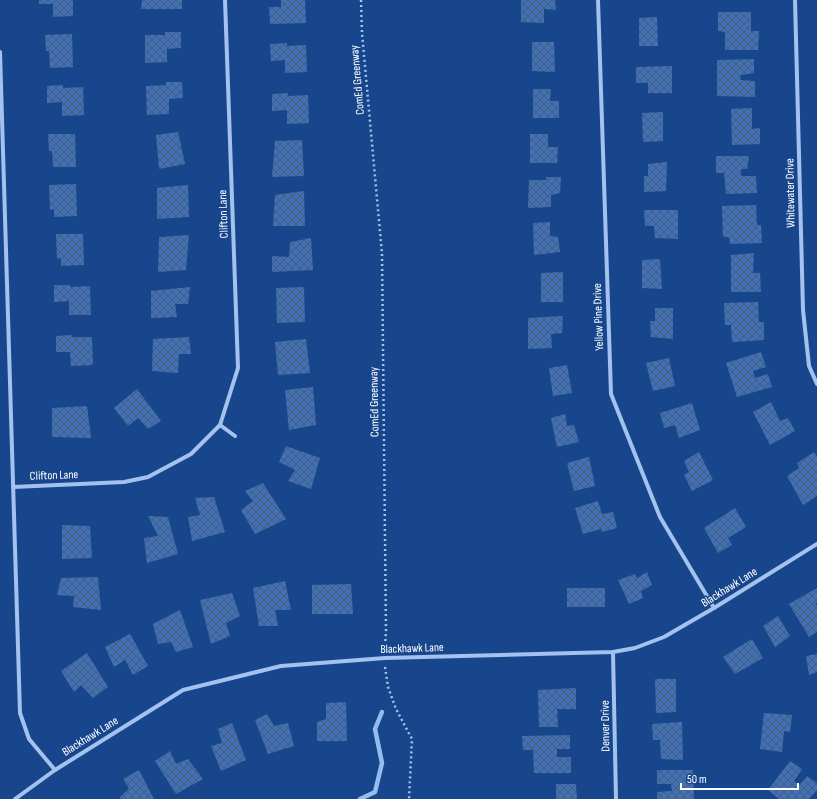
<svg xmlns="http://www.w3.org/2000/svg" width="817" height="799" font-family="'Sofia Sans Condensed',sans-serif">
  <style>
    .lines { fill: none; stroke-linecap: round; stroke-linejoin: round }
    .stream { stroke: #95bcf1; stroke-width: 4.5 }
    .building { fill: url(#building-cross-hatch) }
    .path { stroke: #a3c2ee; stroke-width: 2.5; stroke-dasharray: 2 3; stroke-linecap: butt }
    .street { stroke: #a3c2ee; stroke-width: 4 }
    .labels { text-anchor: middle; stroke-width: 3; stroke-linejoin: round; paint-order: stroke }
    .street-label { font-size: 12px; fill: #fff; stroke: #18468c }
  </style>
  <defs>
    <pattern id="building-cross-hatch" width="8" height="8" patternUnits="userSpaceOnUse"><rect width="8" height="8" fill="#4170b4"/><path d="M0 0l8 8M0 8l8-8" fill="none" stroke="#475c7b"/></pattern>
  </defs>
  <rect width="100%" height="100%" fill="#18468c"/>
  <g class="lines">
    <polyline class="stream" points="360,799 375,792 382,763 375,729 382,712"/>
  </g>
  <g class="building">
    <polygon points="39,0 73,0 73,16 53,17 53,4 39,4"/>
    <polygon points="142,0 182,0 182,9 141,9"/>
    <polygon points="281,0 305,0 306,23 270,24 269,7 281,7"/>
    <polygon points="521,0 555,0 556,10 544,9 544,23 521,22"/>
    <polygon points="718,12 751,12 751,31 759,31 758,50 725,50 725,32 718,31"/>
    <polygon points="657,17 658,46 639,46 639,18"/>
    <polygon points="165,32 181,32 181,48 167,49 167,62 145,63 145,35 165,35"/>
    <polygon points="72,34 73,67 50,68 49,51 46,51 45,35"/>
    <polygon points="532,42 554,42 555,72 532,71"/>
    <polygon points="287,43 287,46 306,45 307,72 285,73 285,60 271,61 270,44"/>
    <polygon points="754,59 754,73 741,75 740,80 755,81 755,97 717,96 717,60"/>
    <polygon points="672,66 672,93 648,93 648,83 636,83 636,67"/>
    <polygon points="166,82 182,82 183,98 169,99 169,114 147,115 146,86 166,85"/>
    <polygon points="63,85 63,88 83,87 84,115 62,116 62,102 47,103 47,86"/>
    <polygon points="533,89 551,89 550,101 559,101 559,118 533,118"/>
    <polygon points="288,93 288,96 308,95 309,123 287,124 287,110 272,111 272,94"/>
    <polygon points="752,108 752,129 760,128 760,144 732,145 731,109"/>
    <polygon points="663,112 663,141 643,142 642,113"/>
    <polygon points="178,132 185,164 159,169 156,135"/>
    <polygon points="48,134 75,134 76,167 53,167 52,151 49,151"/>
    <polygon points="530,134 548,134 548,147 558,147 557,163 530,163"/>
    <polygon points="302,140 304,176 272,177 275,141"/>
    <polygon points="716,156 749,156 747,169 741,169 741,176 756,176 757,193 726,194 724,173 716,173"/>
    <polygon points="667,162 666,191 644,192 644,176 648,176 648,164"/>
    <polygon points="546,177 561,177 560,193 551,195 551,207 528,208 529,180 546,180"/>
    <polygon points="76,184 77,216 54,217 54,209 50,210 49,185"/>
    <polygon points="188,185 189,217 157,219 157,188"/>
    <polygon points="304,191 305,226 273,226 275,195"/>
    <polygon points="756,205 757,225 761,225 762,243 730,244 729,237 723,237 722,206"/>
    <polygon points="644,210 678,210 678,239 655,238 654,226 645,226"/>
    <polygon points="550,222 550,236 558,237 560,252 534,255 533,223"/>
    <polygon points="56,234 83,234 84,265 61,266 61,258 57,259"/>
    <polygon points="189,235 186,270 158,272 159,237"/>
    <polygon points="311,238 313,270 272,272 272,256 289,257 290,242"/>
    <polygon points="754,253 753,273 760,273 761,292 731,292 731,255"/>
    <polygon points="660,259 662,289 642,288 642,260"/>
    <polygon points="563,272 563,302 541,302 541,273"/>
    <polygon points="54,285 70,285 70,287 90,286 91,315 69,315 69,301 54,302"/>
    <polygon points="190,287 188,304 175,304 177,317 151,318 151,291"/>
    <polygon points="304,287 305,322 277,323 276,288"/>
    <polygon points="758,302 759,322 764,322 764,340 732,342 731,325 725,325 724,303"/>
    <polygon points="655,308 673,308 673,339 651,337 650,321 655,321"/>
    <polygon points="563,316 562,333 551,334 552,348 528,349 528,318"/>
    <polygon points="72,335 72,337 92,337 93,365 71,366 70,352 56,352 56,336"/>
    <polygon points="189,337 191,354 179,354 178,373 152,371 153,339"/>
    <polygon points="306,339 310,373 278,375 275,342"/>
    <polygon points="761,352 766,367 753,371 755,378 768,374 772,387 737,397 726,363"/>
    <polygon points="669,358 675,386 653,391 646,363"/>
    <polygon points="567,365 572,393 553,396 549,368"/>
    <polygon points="313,387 316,425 289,430 285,390"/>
    <polygon points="137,389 161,421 148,429 138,418 128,426 114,408"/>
    <polygon points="771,402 780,421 788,418 795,431 770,445 753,412"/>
    <polygon points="692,403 700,430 679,438 675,425 664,428 660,413"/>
    <polygon points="87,406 91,438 52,437 52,408"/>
    <polygon points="565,414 567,426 574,425 579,442 557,447 551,418"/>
    <polygon points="286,446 320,458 311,489 288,481 295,470 279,462"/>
    <polygon points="699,452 713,480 692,491 684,475 689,472 684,461"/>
    <polygon points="814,452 817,456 817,496 803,505 787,476 799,468 797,463"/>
    <polygon points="589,457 595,486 574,491 567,463"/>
    <polygon points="263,483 286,519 255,534 241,510 253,501 245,491"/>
    <polygon points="214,497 225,532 192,541 188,517 200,515 195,498"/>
    <polygon points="598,501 602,514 613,512 617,528 602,532 601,529 583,534 575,508"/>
    <polygon points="735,508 746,527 728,538 732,545 718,553 704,528"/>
    <polygon points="148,516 168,517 178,554 147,563 144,538 158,536"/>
    <polygon points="62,525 90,526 92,558 62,559"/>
    <polygon points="647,572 652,585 641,591 643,598 629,604 618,580 635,574 637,578"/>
    <polygon points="98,577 101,610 73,607 74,596 57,595 61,578"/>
    <polygon points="285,581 291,610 275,610 278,626 259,626 253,588"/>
    <polygon points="351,584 353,614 312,614 312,585"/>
    <rect x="567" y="588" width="38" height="19"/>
    <polygon points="817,588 817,603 815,604 817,606 817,632 809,637 789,604"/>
    <polygon points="232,593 240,616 226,623 230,636 211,644 200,600"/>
    <polygon points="180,610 193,647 176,652 171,642 158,644 153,624"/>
    <polygon points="778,616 790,636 775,647 763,626"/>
    <polygon points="130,634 148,666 133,675 125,660 114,667 105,647"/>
    <polygon points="752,639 763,658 735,674 723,657"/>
    <polygon points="87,653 108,687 93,698 81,685 74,692 61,671"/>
    <polygon points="817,654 817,672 809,675 806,656"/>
    <polygon points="655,679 676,679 676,712 656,713"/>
    <polygon points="576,688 576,709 557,709 558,727 539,727 538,690"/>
    <polygon points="346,702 347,741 317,741 317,722 326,719 326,703"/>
    <polygon points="764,713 792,715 790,732 784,731 782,752 760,749"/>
    <polygon points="267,714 274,726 288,723 294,746 268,754 255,720"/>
    <polygon points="682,722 683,760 661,759 660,740 653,740 652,724"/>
    <polygon points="232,723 246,760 221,771 211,746 222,743 218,729"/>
    <polygon points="570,735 570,749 557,749 557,757 571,757 571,773 534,773 533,750 523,750 522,736"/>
    <polygon points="170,751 176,764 188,759 203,779 176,794 155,761"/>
    <polygon points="790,761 802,769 794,781 799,785 807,776 817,783 817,790 809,799 779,799 768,790"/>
    <polygon points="139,770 154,799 121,799 120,797 129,789 123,779"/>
    <polygon points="657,770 693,770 694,799 657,799 657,792 672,791 671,784 657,784"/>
    <polygon points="556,784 576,784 577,799 556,799"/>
  </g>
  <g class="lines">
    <g class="path">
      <polyline points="361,0 362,33 382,254 386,631 385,648"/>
      <polyline points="385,667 388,687 396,709 412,739 409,799"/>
    </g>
    <g class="street">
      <polyline points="598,0 611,394 660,517 714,608"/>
      <polyline points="795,0 803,310 809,366 817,384"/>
      <polyline points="0,52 20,713 29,739 55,770"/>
      <polyline points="220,425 235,436"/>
      <polyline points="13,487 124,482 148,477 191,454 220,425 238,368 225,0"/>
      <polyline points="613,652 616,799"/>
      <polyline points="15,799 55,770 183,690 281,666 385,658 613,652 635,648 664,637 714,608 817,544"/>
    </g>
  </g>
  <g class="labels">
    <g class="street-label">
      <text transform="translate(357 80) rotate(-95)" y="4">ComEd Greenway</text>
      <text transform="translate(790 193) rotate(-91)" y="4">Whitewater Drive</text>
      <text transform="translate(223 214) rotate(-92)" y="4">Clifton Lane</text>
      <text transform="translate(598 317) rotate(-92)" y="4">Yellow Pine Drive</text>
      <text transform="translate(374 402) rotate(-91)" y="4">ComEd Greenway</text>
      <text transform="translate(54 475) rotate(-2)" y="4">Clifton Lane</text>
      <text transform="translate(729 587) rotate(-32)" y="4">Blackhawk Lane</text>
      <text transform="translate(412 648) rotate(-2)" y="4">Blackhawk Lane</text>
      <text transform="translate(605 726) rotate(-91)" y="4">Denver Drive</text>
      <text transform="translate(90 736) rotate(-32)" y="4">Blackhawk Lane</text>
    </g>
  </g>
  <path d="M681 783v6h117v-6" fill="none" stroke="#ffffff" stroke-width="2"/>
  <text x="687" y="783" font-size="12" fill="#ffffff" stroke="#18468c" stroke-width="3" paint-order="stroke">50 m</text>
</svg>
